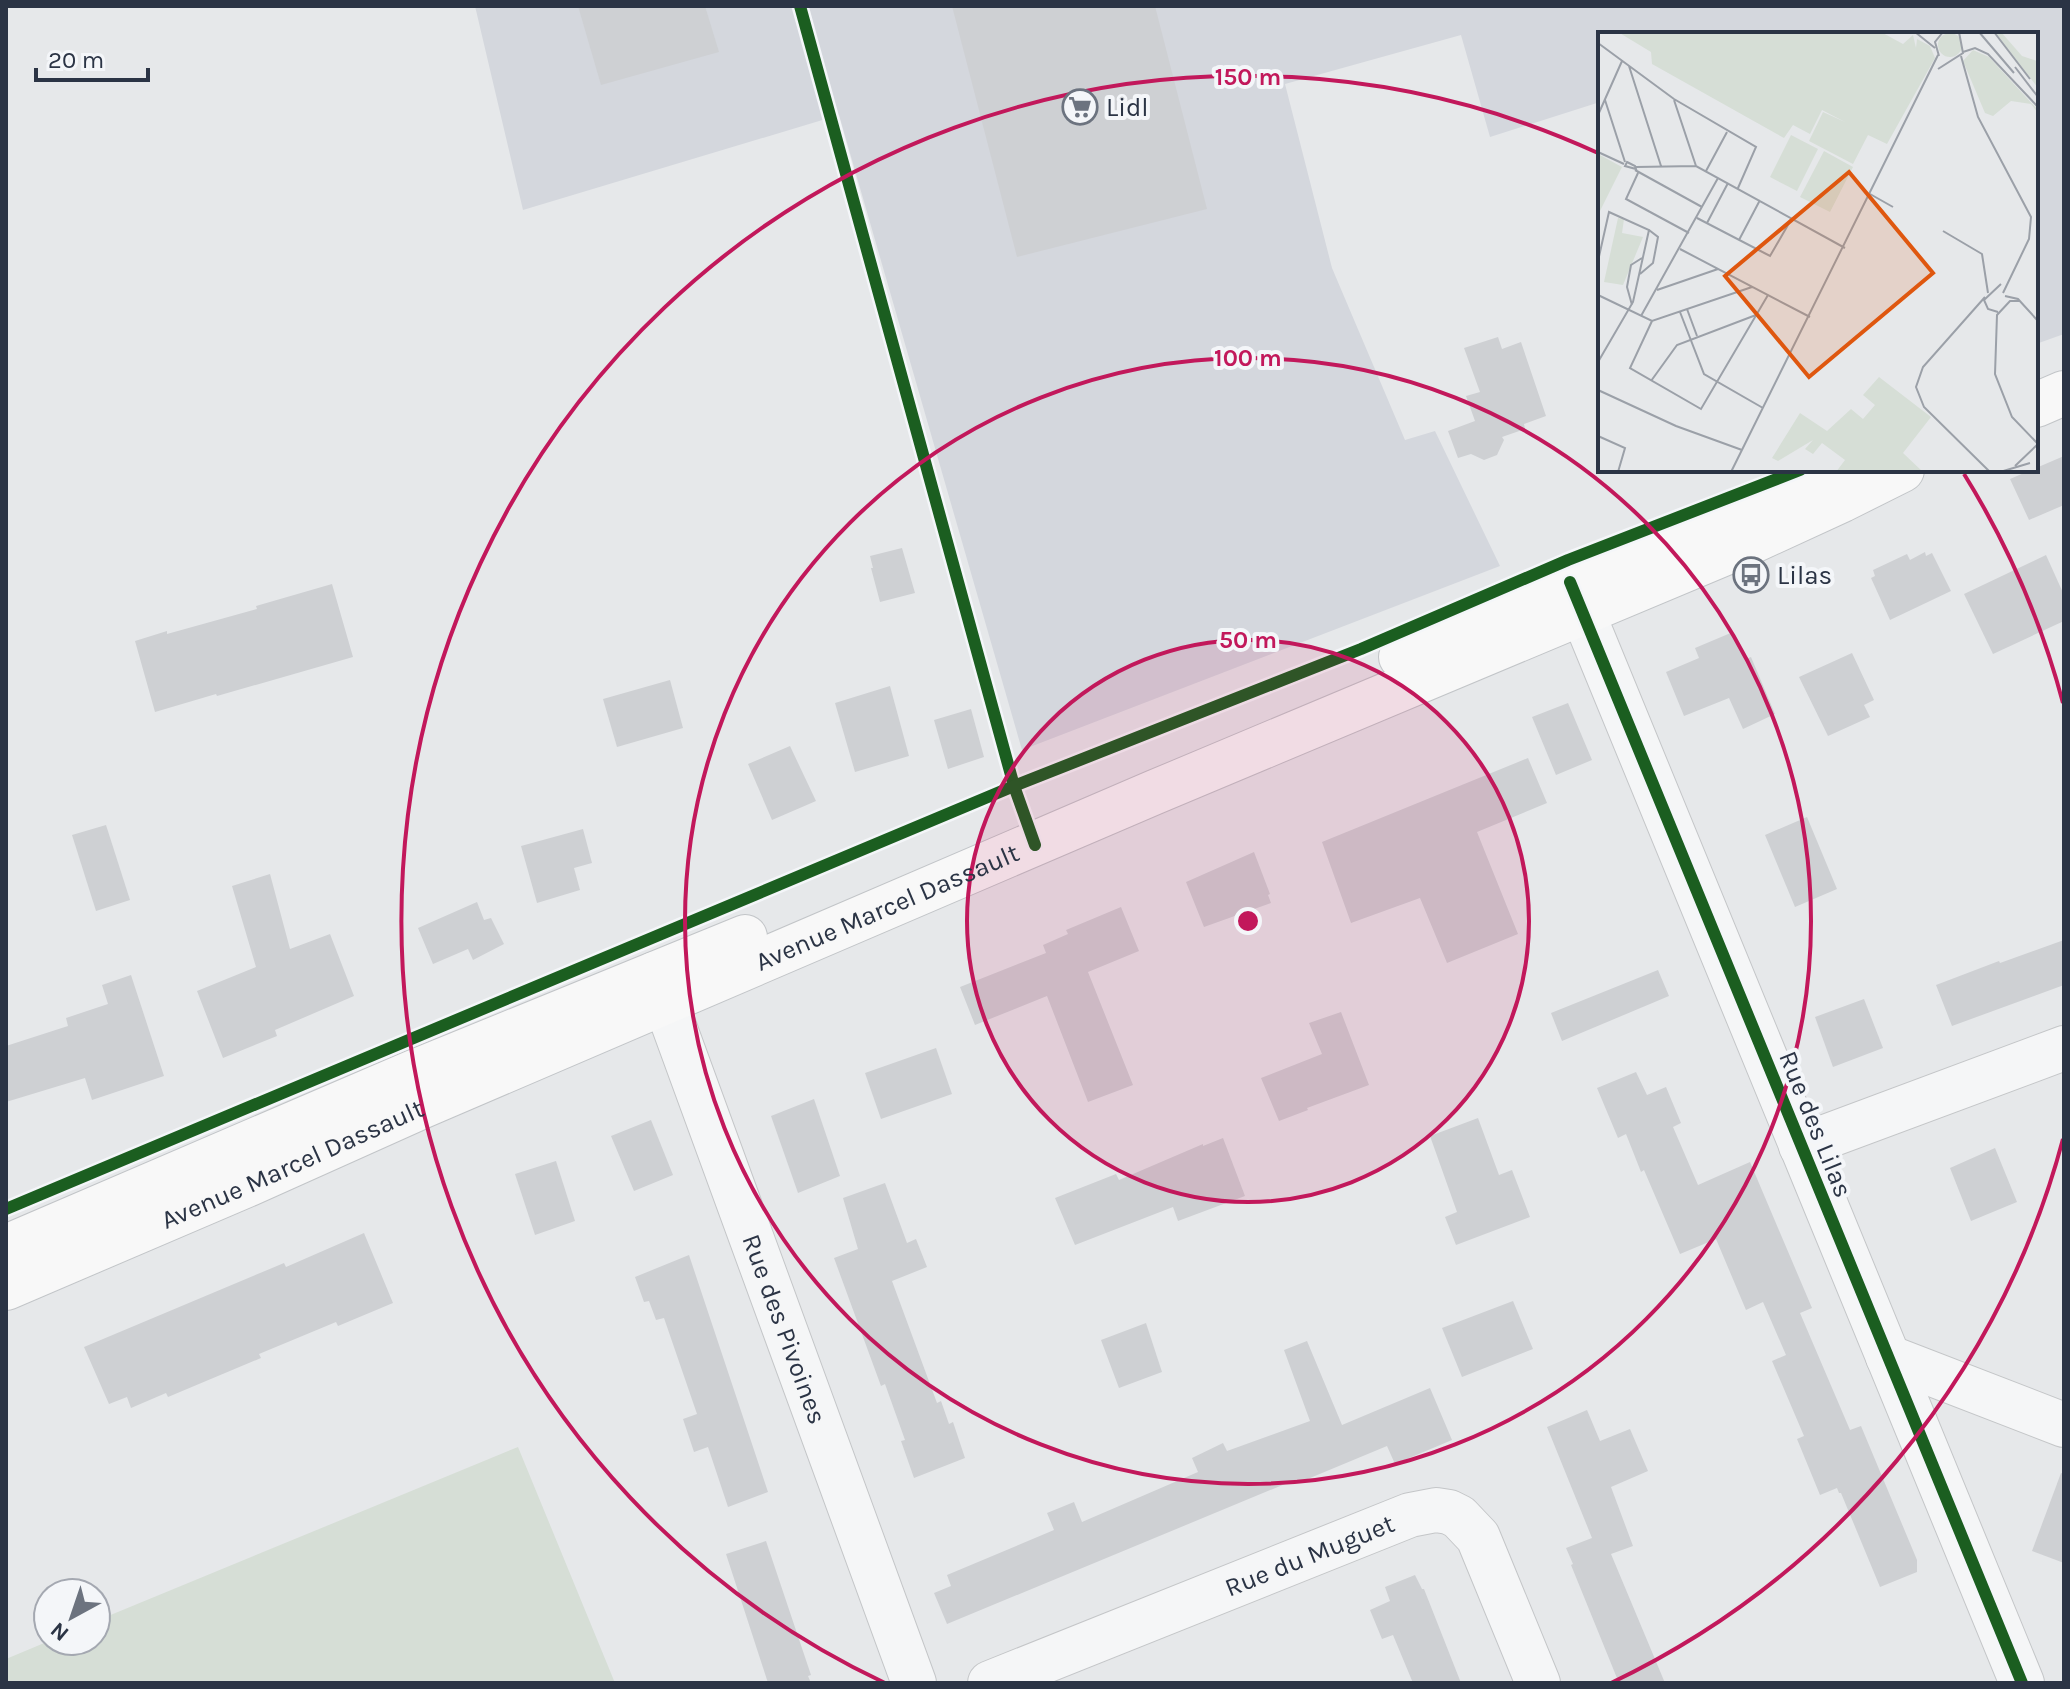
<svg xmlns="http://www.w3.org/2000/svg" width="2070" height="1689" font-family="Karla,sans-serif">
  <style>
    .built { fill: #d4d7dd }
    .green { fill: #d6ded6 }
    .building { fill: #ced0d3 }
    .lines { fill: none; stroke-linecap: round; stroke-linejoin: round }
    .minor-casing { stroke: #c4c6c8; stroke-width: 46 }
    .major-casing { stroke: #c2c5c8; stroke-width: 46 }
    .minor { stroke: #f5f6f7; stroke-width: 44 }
    .major { stroke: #f8f8f8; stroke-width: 44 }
    .cycleway-casing { stroke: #f4f6f9; stroke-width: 17 }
    .cycleway { stroke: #1b5e20; stroke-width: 12 }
    .ring { fill: none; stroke: #c2185b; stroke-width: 4 }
    .labels { text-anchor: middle; stroke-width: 8; stroke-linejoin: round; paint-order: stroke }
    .poi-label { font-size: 26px; fill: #2b3445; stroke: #f4f6f9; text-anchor: start }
    .street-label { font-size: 26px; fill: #2b3445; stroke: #f4f6f9 }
    .inset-road { fill: none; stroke: #9ba0a8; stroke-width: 2 }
    .view { fill: #df570f; fill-opacity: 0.15; stroke: #df570f; stroke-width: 4 }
    .inset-edge { fill: none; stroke: #2b3445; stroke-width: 4 }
    .centre { fill: #c2185b; stroke: #f4f6f9; stroke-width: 4 }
    .ring-label { font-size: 24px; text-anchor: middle; font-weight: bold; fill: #c2185b; stroke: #f4f6f9; stroke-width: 8; stroke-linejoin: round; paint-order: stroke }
  </style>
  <rect width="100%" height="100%" fill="#e6e8ea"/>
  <polygon class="built" points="475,6 2064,6 2064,334 2036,344 2036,34 1600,34 1600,102 1490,137 1461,35 1285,84 1332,268 1405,440 1435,431 1500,566 1022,750 839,115 523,210"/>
  <polygon class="green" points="518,1447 615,1683 6,1683 6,1659 49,1641 96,1641 96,1621"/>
  <g class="building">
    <polygon points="578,6 705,6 719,52 601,85"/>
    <polygon points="952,6 1155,6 1207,209 1017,257"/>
    <polygon points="1498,337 1502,349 1521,342 1546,416 1524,424 1525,429 1502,437 1504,440 1497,455 1484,460 1471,454 1458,458 1448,431 1475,421 1466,396 1480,392 1464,348"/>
    <polygon points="2064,456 2064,505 2029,520 2010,479 2031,470 2036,470 2036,468"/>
    <polygon points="902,548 915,593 880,602 871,568 873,568 870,556"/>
    <polygon points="1925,552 1926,556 1932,553 1951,591 1890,620 1871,578 1875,576 1873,570 1907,554 1910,560"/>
    <polygon points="2046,555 2064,595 2064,621 1993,654 1964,594"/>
    <polygon points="332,584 353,657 217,696 216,694 155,712 135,641 167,631 167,634 257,609 256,606"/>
    <polygon points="1733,632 1746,659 1751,657 1775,714 1743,729 1729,698 1684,716 1666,672 1699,658 1695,648"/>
    <polygon points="1852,653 1874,700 1864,705 1870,717 1828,736 1799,677"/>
    <polygon points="670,680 683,728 617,747 603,699"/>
    <polygon points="890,686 909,756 855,772 835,703"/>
    <polygon points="1568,703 1592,760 1556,775 1532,717"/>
    <polygon points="971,709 984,757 948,769 934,720"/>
    <polygon points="790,746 816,801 772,820 748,764"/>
    <polygon points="1528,758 1547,803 1477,832 1518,934 1447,963 1420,898 1351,923 1322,842"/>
    <polygon points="1807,817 1837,889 1795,907 1765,835"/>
    <polygon points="106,825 130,900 96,911 72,835"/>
    <polygon points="583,829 592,863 574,868 580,890 537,903 521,846"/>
    <polygon points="1254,852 1270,894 1268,895 1271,903 1204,927 1186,882"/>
    <polygon points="270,874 290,949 330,934 354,996 275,1030 277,1036 223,1058 197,991 256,967 232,886"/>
    <polygon points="477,902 484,920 491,918 504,944 473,960 468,949 433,964 418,928"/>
    <polygon points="1121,907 1139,951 1088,972 1133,1085 1088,1102 1047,996 975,1025 960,987 1046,953 1043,945 1068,934 1066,930"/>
    <polygon points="2064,940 2064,985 1952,1026 1936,985 1999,961 2000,963"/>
    <polygon points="1658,970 1669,996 1562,1041 1551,1013"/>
    <polygon points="131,975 164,1076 92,1100 85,1078 6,1102 6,1046 68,1026 66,1018 108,1004 102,985"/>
    <polygon points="1864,999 1883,1048 1833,1067 1815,1017"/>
    <polygon points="1341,1012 1369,1085 1307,1108 1308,1110 1279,1121 1261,1078 1322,1054 1309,1023"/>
    <polygon points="936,1048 952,1094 881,1119 865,1073"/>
    <polygon points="1636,1072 1647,1095 1666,1087 1681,1123 1673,1127 1698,1185 1750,1162 1812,1308 1800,1313 1850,1430 1861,1426 1917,1560 1917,1572 1880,1587 1841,1493 1839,1493 1837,1488 1820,1495 1797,1439 1804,1436 1772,1361 1786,1355 1763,1302 1746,1310 1716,1239 1680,1254 1644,1170 1641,1172 1626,1134 1618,1138 1597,1088"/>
    <polygon points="814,1099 840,1176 798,1193 771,1116"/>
    <polygon points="1478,1118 1499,1175 1512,1170 1530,1217 1456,1245 1445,1217 1457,1212 1430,1136"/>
    <polygon points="651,1120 673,1175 634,1191 611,1136"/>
    <polygon points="1223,1138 1245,1196 1178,1221 1173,1207 1075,1245 1055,1198 1116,1174 1119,1180 1203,1144 1203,1146"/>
    <polygon points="1995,1148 2017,1202 1971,1221 1950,1168"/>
    <polygon points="556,1161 575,1221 535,1235 515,1174"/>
    <polygon points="885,1183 907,1243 916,1239 927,1267 892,1281 937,1403 941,1401 949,1424 953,1422 965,1458 914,1478 901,1441 905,1440 885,1384 881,1386 834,1258 858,1249 843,1198"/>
    <polygon points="364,1233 393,1303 338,1326 336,1322 259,1354 261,1358 168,1397 166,1393 131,1408 127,1397 109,1404 84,1347 284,1263 286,1267"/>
    <polygon points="689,1255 768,1492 728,1507 708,1447 694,1452 683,1419 697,1414 664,1318 656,1320 649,1301 644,1302 635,1277"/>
    <polygon points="1513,1301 1533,1349 1462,1377 1442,1328"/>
    <polygon points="1146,1323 1162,1372 1119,1388 1101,1340"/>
    <polygon points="1307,1341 1342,1425 1430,1388 1452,1440 1395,1464 1387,1446 1298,1483 1297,1479 947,1624 934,1593 951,1586 947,1575 1054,1530 1047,1513 1074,1502 1082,1522 1198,1472 1192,1458 1223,1443 1227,1451 1310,1421 1284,1350"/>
    <polygon points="1587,1410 1600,1441 1630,1429 1648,1471 1611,1487 1633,1546 1611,1554 1665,1683 1619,1683 1571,1565 1573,1564 1566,1548 1592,1538 1547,1427"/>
    <polygon points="2061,1473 2064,1474 2064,1563 2032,1551"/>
    <polygon points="766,1541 811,1675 808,1676 811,1683 768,1683 726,1554"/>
    <polygon points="1415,1575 1422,1589 1424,1589 1461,1683 1413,1683 1393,1635 1382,1639 1370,1610 1390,1601 1385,1587"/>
  </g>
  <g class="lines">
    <defs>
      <g id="minor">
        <polyline points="1570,582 2022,1683"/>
        <path id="s1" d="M655,974L914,1683"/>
        <polyline points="1801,1146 2064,1048"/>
        <polyline points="1888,1357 2064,1425"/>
        <path id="s2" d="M990,1683L1410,1515L1436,1510L1449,1512L1459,1517L1478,1537L1538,1683"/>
      </g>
      <g id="major">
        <polyline points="2036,405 2064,393"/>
        <polyline points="1401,657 1731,514 1835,476"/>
        <polyline points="6,1247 414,1072 745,937"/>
        <path id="s3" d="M6,1288L249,1184L423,1106L1155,792L1742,546L1842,500L1902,470"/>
      </g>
    </defs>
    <use href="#minor" class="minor-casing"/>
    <use href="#major" class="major-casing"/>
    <use href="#minor" class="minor"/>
    <use href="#major" class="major"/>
    <defs>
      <g id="cycleway">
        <polyline points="800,6 1014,786 1035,845"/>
        <polyline points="1570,582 2022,1683"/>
        <polyline points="6,1209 1014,786 1361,649 1568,560 1800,470"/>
      </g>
    </defs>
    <use href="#cycleway" class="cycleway-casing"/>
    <use href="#cycleway" class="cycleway"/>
  </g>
  <circle cx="1248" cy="921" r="281" fill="#c2185b" fill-opacity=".12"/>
  <g class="ring">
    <circle cx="1248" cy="921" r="281"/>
    <circle cx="1248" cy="921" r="563"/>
    <path d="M2063 1139A844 844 0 0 1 1611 1683M885 1683A844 844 0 0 1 1598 153M1964 474A844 844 0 0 1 2063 703"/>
  </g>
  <defs>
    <symbol id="supermarket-ring" viewBox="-11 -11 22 22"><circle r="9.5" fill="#f4f6f9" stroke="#6c737f" stroke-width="1.5"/><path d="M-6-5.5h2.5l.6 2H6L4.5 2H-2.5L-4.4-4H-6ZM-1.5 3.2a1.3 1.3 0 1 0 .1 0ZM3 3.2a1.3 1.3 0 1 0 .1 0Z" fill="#6c737f"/></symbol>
    <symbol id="bus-ring" viewBox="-11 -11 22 22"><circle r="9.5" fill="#f4f6f9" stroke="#6c737f" stroke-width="1.5"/><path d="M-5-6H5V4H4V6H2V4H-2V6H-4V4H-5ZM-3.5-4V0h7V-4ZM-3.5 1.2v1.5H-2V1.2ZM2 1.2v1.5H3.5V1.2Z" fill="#6c737f"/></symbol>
  </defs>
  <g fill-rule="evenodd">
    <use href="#supermarket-ring" x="1060" y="87" width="40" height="40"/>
    <use href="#bus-ring" x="1731" y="555" width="40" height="40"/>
  </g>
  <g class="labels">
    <g class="poi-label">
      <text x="1106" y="116">Lidl</text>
      <text x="1777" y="584">Lilas</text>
    </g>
    <g class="street-label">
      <text dy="9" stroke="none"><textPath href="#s3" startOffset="960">Avenue Marcel Dassault</textPath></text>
      <text transform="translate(1816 1124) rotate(68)" y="9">Rue des Lilas</text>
      <text dy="9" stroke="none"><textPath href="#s3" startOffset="312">Avenue Marcel Dassault</textPath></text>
      <text dy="9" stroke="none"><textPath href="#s1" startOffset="378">Rue des Pivoines</textPath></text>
      <text dy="9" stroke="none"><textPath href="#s2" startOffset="344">Rue du Muguet</textPath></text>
    </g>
  </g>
  <g transform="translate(1598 32)">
    <rect width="440" height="440" fill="#e6e8ea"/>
    <path d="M20,0H283L305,12L315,3L318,16L319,7L332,14L337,26L289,112L270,103L255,132L211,109L225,80L247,90L224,78L212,102L195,93L186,106L54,32L53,20ZM397,0H403L424,24L439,29L440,56ZM340 13a12 12 0 1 1 24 0a12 12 0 1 1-24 0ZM375,18L391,25L440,78V81L433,72L413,69L395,84L387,81L365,29ZM193,103L220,117L199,159L172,145ZM226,119L255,135L232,180L202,165ZM0,122L24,135L0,183ZM20,186L26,187L24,201L45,205L25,253L6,250ZM281,345L333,385L305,421L325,440H238L247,428L224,411L215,422L207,417L215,408L180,429L174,426L202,381L229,399L253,377L265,387L277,373L265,363Z" fill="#d6ded6"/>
    <path class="inset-road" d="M317,0L337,16M381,0L416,41M396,0L432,47M0,11L76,67L158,115L140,156M365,20L377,16L390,22L440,75M341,24L337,10L345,0M363,24L380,85L433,185L431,207L405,261M31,34L63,134M417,35L440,65M340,37L365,21L361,0M7,68L27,130M76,68L98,134M0,83L24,29M0,120L26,132M29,130L37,134L38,137L27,134ZM38,135L98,134L247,216M37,138L104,175M108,139L129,100M40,141L28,167L91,201M272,162L295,175M99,186L172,224L194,186M109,191L130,151M345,199L384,222L390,261M141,208L162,168M82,217L212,285M0,229L11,180L51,198L35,270L0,330M42,242L55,231L60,205L51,198M59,258L120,237M0,263L54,289L154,255M407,264L420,267L440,289M387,265L325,335L318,355L326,375L392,440M422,269H412L399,283L397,342L414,385L440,412M34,273L29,255L33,233L44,226M89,277L99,304M82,280L106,342L165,376M400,280L390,277L386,268L403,252M43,284L120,146M54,289L32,336L103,377L170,263M53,349L79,313L158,283M0,358L78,394L144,418M0,404L27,416L20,440M417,434L440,412M133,440L340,23M402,440L432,431"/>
    <path class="view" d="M251,140L335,241L211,345L127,244Z"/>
    <rect width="440" height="440" class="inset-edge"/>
  </g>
  <circle cx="1248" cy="921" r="12" class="centre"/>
  <g class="ring-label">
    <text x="1248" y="85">150 m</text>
    <text x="1248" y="366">100 m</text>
    <text x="1248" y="648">50 m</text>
  </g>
  <rect width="2070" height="1689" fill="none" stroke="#2b3445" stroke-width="16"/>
  <g transform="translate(72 1617) rotate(220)"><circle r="38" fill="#f4f6f9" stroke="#a4a8b1" stroke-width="2"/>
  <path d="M0-6L14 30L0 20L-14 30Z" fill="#6c737f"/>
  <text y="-12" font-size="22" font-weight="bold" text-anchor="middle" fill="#2b3445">N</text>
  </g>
  <path d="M36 68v12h112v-12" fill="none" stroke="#2b3445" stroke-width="4"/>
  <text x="48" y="68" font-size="24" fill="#2b3445" stroke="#f4f6f9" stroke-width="6" paint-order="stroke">20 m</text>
</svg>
